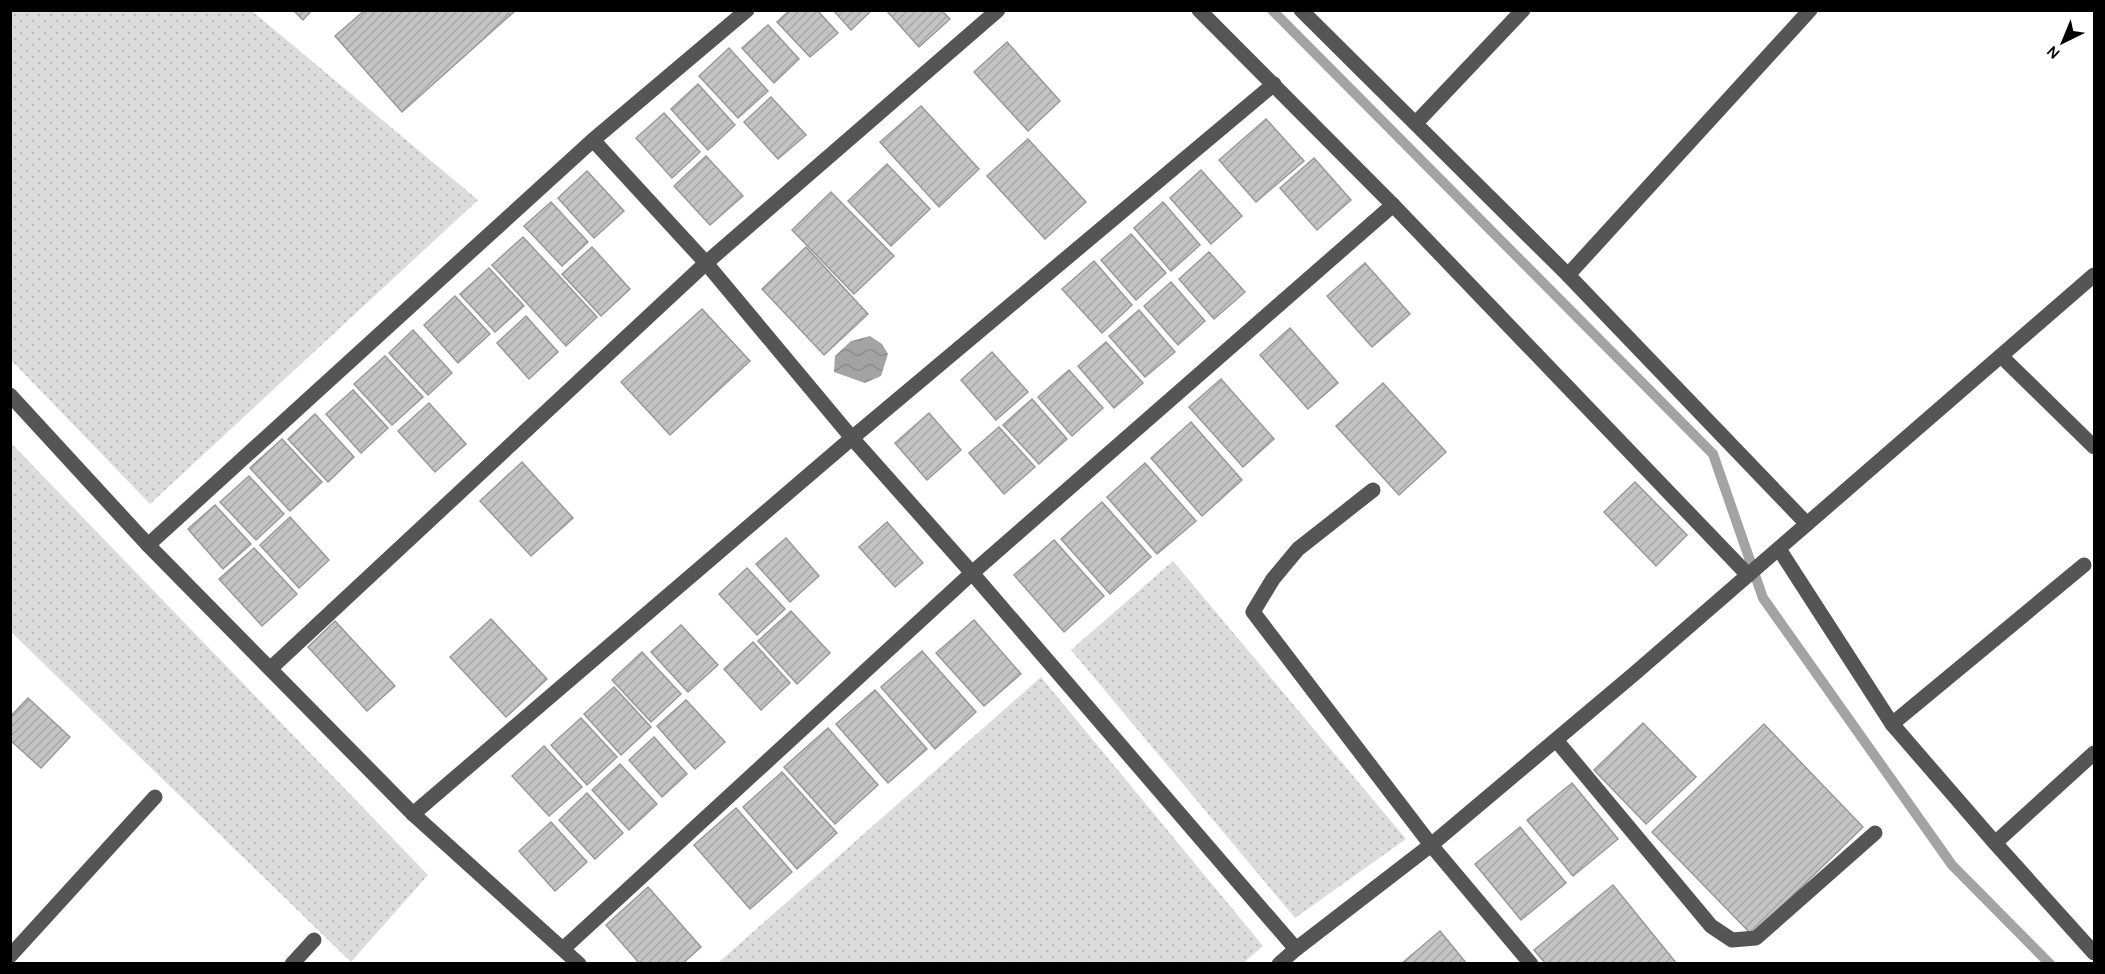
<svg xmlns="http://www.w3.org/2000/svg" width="2105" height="974" font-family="Karla,sans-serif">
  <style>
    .grass { fill: url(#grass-dots) }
    .water { fill: url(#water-waves) }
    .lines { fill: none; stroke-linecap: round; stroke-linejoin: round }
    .stream { stroke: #a3a3a3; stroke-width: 10 }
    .building { fill: url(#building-hatch); stroke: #999; stroke-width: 1.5 }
    .minor { stroke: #555; stroke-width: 15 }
  </style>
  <defs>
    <pattern id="grass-dots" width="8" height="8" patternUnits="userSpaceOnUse" patternTransform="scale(1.5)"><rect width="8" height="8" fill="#dcdcdc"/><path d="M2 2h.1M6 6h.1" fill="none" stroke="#bbb" stroke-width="1.8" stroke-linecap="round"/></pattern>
    <pattern id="water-waves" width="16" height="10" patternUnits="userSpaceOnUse" patternTransform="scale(1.5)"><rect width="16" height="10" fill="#a3a3a3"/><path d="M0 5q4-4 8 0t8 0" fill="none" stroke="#8b8b8b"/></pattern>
    <pattern id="building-hatch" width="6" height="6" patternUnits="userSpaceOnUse" patternTransform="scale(1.5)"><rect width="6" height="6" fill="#c4c4c4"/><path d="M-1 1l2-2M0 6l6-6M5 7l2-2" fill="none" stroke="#a7a7a7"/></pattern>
  </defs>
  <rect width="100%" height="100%" fill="#fff"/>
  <g class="grass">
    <polygon points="10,11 252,11 478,200 150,504 11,360"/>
    <polygon points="11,443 428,875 351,962 11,632"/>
    <polygon points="1173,561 1406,839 1295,918 1071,650"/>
    <polygon points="1041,677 1263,946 1242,964 718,963"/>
  </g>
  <polygon class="water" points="870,336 882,344 888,354 881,376 865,383 834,372 835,356 851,341"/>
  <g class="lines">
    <polyline class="stream" points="1272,10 1713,454 1763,598 1952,865 2050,964"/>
  </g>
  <g class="building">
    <polygon points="293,10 312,10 303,20"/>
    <polygon points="365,10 516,10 402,112 335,36"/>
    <polygon points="790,10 817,10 838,33 810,57 777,22"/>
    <polygon points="833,10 872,10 851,30"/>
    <polygon points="886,10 941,10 950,19 919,47"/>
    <polygon points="768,25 799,59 774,83 742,48"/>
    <polygon points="1007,42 1060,101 1028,131 974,72"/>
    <polygon points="729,48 768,91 738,118 699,76"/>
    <polygon points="698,84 735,125 708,150 671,109"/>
    <polygon points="771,97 806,135 778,159 744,122"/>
    <polygon points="921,106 979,169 939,207 880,142"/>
    <polygon points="664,113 700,152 672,178 636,138"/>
    <polygon points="1266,119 1304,161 1256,202 1219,160"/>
    <polygon points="1028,139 1086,202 1045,239 987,176"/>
    <polygon points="706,156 743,196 710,225 674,186"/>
    <polygon points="1314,158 1351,200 1317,230 1280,188"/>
    <polygon points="887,164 930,209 891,246 848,201"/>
    <polygon points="1201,170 1242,216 1211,244 1170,198"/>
    <polygon points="587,171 624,211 594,238 558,198"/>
    <polygon points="831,192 894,256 854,294 792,230"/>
    <polygon points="551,202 588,242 562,266 524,226"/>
    <polygon points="1163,202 1200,245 1171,271 1134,228"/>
    <polygon points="1131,234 1166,273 1136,300 1101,260"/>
    <polygon points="523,237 597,317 566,346 492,265"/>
    <polygon points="592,247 630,289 601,316 562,274"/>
    <polygon points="806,247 868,314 824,355 762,289"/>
    <polygon points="1209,252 1245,292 1214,319 1179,279"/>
    <polygon points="1094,261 1132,305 1102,333 1062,289"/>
    <polygon points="1365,263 1410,314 1372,347 1327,296"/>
    <polygon points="489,268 524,306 495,332 460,294"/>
    <polygon points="1171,282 1205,321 1178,345 1144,306"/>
    <polygon points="455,296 490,334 458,363 424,325"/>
    <polygon points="702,309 750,361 670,435 621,382"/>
    <polygon points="1139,310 1175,352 1145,377 1109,336"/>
    <polygon points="526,316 558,352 529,379 497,343"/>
    <polygon points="1290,328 1338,383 1308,409 1260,355"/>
    <polygon points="413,330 452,373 428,395 389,353"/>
    <polygon points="1106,342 1143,383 1114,408 1078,366"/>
    <polygon points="992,352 1028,392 996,420 961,380"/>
    <polygon points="385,356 423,397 392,425 354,384"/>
    <polygon points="1069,370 1103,408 1072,436 1038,397"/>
    <polygon points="1221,379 1274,439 1243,467 1189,407"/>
    <polygon points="1383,383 1446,452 1399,495 1336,426"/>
    <polygon points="353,390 388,428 361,453 326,414"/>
    <polygon points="1032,399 1067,439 1039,464 1003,425"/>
    <polygon points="429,403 466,444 435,472 398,431"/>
    <polygon points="929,413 961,450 927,480 895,443"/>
    <polygon points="315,414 354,457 328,482 288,439"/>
    <polygon points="1191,422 1242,480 1202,516 1151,458"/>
    <polygon points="999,427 1035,467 1004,494 969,453"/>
    <polygon points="282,439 322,482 290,511 250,468"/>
    <polygon points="522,462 573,518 531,556 480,501"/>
    <polygon points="1145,463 1196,521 1157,554 1107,497"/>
    <polygon points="249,476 284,514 256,540 220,502"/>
    <polygon points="1635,482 1687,535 1656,566 1604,512"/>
    <polygon points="1102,502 1151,557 1110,594 1061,539"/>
    <polygon points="215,505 251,544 223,569 188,529"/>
    <polygon points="290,517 329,560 299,588 260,545"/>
    <polygon points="887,522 923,563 895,587 859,547"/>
    <polygon points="786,538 819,576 790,602 756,564"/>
    <polygon points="1054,540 1104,596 1064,632 1014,575"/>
    <polygon points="254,548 297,594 262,626 219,579"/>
    <polygon points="747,568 785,609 757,635 719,594"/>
    <polygon points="791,611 830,653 797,684 758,641"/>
    <polygon points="491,619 547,679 506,717 450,657"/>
    <polygon points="974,620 1021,674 984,706 936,653"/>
    <polygon points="335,621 395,686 367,711 308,647"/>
    <polygon points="681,625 718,665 688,692 651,652"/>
    <polygon points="753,642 790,683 761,710 724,669"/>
    <polygon points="922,651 976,712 935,749 881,687"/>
    <polygon points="642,652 681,694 651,722 612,680"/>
    <polygon points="614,687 651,727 621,755 584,714"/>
    <polygon points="875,690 927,749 888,783 836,724"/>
    <polygon points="28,698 70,737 41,768 10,740 10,717"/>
    <polygon points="686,700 725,742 695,769 657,726"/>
    <polygon points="581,718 617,757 587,785 551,745"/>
    <polygon points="1643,723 1696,777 1646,824 1594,770"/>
    <polygon points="1764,724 1863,827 1752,935 1652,832"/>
    <polygon points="828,728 878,785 835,824 784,767"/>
    <polygon points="654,737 687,774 662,797 629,760"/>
    <polygon points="544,746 582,787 549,816 512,776"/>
    <polygon points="620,764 657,804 629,830 592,790"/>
    <polygon points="782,772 837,833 797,869 743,807"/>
    <polygon points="1572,783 1618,839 1573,876 1527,820"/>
    <polygon points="587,793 623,833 595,859 559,820"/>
    <polygon points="736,808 792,872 750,909 694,845"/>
    <polygon points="551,822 587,862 555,891 519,851"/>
    <polygon points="1520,827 1566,883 1521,920 1475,864"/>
    <polygon points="1613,885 1677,964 1546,964 1534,950"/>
    <polygon points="648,887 701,947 682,964 640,964 606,925"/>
    <polygon points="1440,931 1467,964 1401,964"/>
  </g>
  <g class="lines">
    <g class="minor">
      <polyline points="1199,10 1393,205 1748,575"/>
      <polyline points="1301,10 1568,275 1807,524"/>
      <polyline points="1416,123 1523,10"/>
      <polyline points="593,140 747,10"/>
      <polyline points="1568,275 1810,10"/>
      <polyline points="2001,356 2094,447"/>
      <polyline points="10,395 148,545 413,814 579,964"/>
      <polyline points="1373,490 1298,549 1273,579 1253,612 1431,845 1531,964"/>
      <polyline points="148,545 593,140 706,263 852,438 972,573 1296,949"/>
      <polyline points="1779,549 1892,724 1995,843 2094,953"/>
      <polyline points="271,668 706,263 998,10"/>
      <polyline points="1892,724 2084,565"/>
      <polyline points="1556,740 1711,926 1732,940 1756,938 1875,833"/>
      <polyline points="413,814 852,438 1274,84"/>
      <polyline points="1995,843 2094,753"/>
      <polyline points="564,948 972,573 1393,205"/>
      <polyline points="10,956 155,797"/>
      <polyline points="292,964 314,940"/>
      <polyline points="1279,964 1296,949 1431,845 1634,674 2094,275"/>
    </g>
  </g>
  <rect width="2105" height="974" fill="none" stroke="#000000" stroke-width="24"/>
  <g transform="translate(2063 42) rotate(223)" stroke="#ffffff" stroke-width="4.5" paint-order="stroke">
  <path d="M0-4.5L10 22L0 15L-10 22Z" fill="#000000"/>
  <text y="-9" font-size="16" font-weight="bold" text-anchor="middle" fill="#000000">N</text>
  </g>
</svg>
